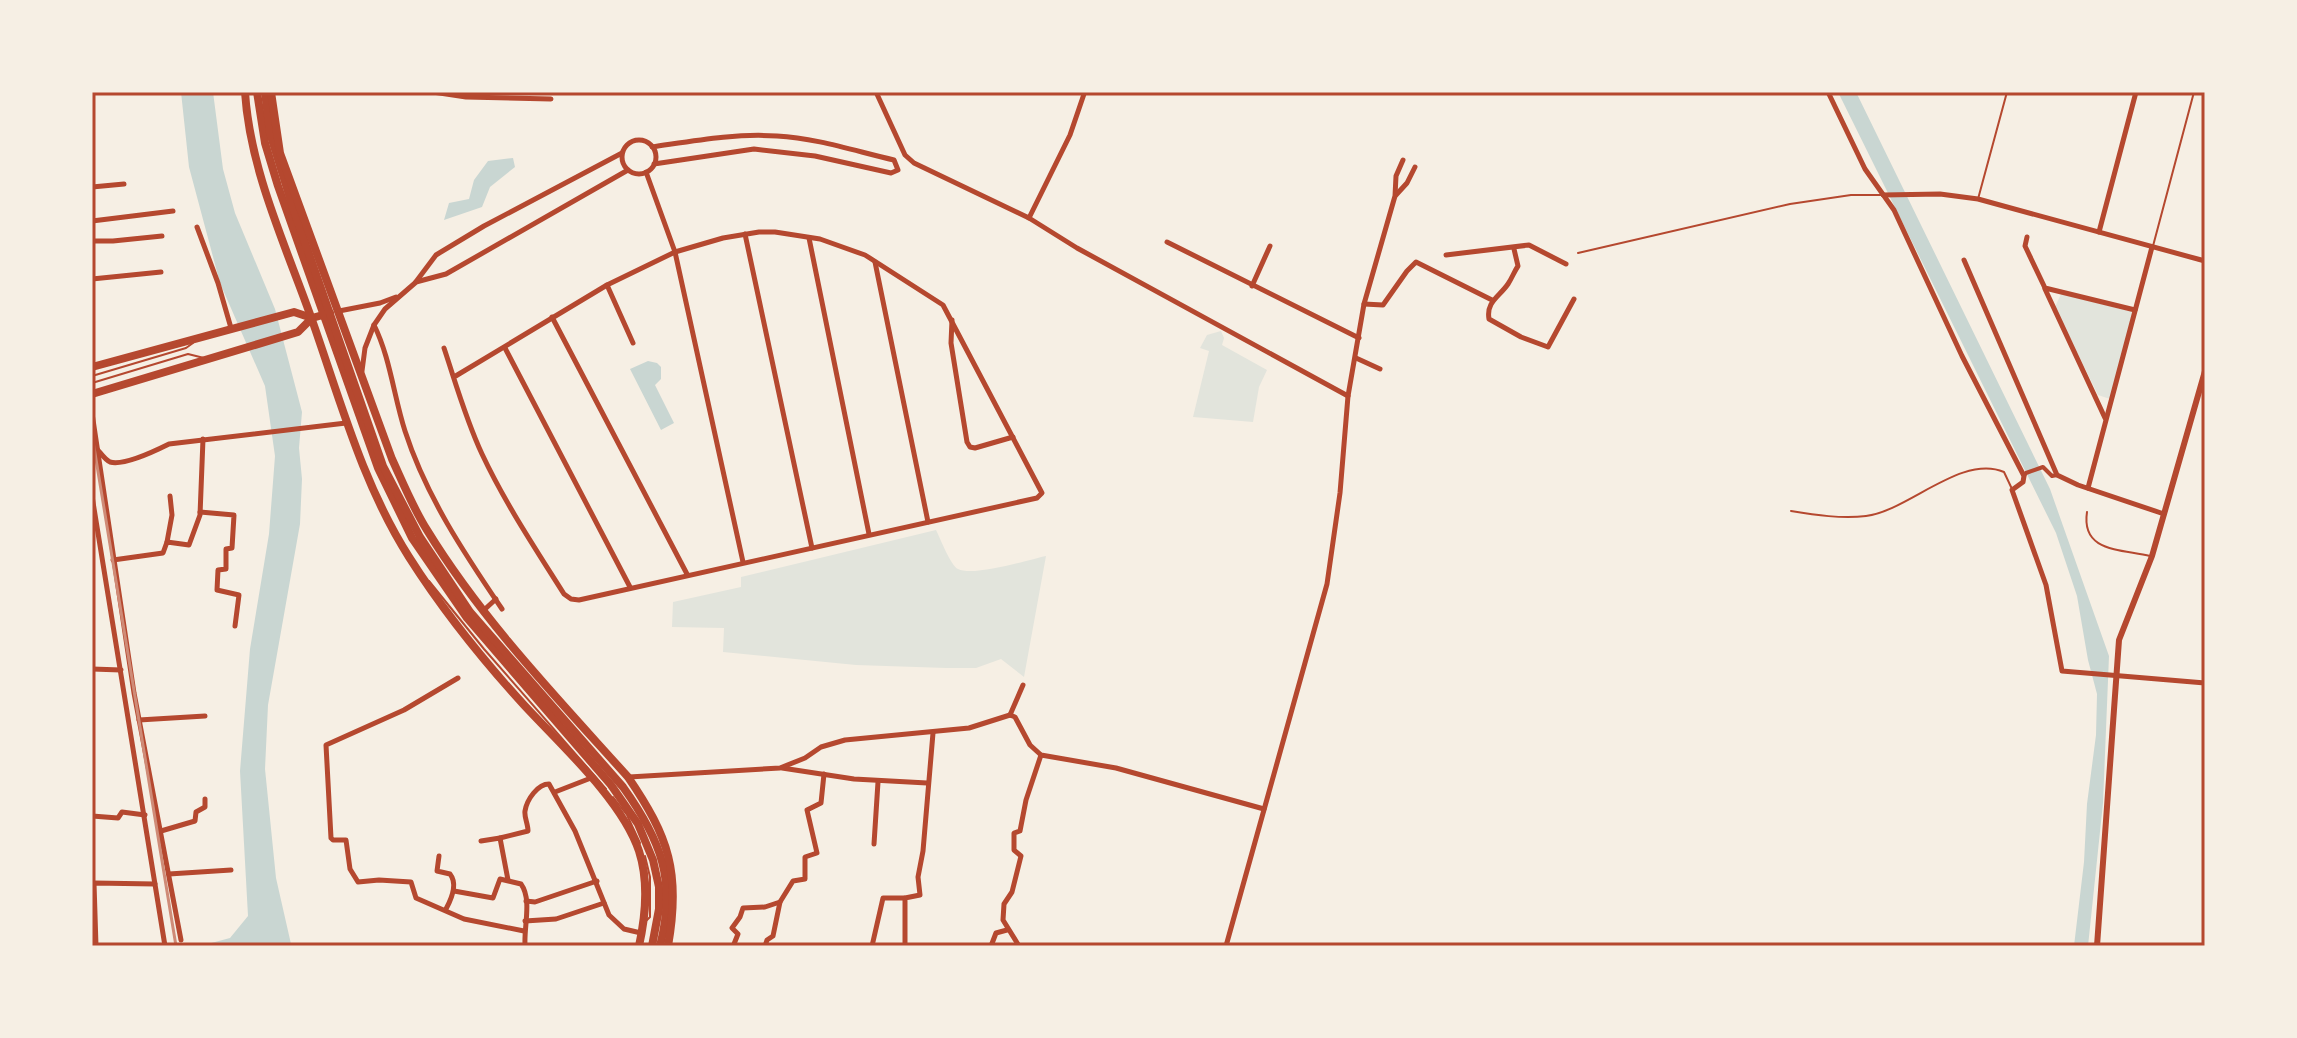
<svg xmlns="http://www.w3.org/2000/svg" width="2297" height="1038" font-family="Mulish,sans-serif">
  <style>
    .green { fill: #e2e4dc }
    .water { fill: #c9d6d2 }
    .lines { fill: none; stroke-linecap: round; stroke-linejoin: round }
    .service { stroke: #b5482f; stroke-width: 2 }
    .pedestrian { stroke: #b5482f; stroke-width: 4 }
    .minor { stroke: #b5482f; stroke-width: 5 }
    .tertiary { stroke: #b5482f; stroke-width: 6 }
    .primary { stroke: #b5482f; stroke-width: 8 }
    .trunk { stroke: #b5482f; stroke-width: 8 }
    .rail { stroke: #cf8b77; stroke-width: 3 }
    .neatline { fill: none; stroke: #b5482f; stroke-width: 3 }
  </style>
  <rect width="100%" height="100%" fill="#f6efe4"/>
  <g class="green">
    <polygon points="2061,294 2133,312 2110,399 2098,395 2055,307"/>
    <polygon points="1221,331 1224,338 1222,345 1267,370 1259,387 1253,422 1193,417 1209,351 1200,348 1207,335"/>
    <path d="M936,530C940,538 951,566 958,569C973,577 1028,560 1046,556L1024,677L1001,659L976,668H946L856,665L723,652L724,628L672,627L673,602L741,587V577Z"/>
  </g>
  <g class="water">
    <polygon points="181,92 213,92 223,169 235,213 275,309 302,412 299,448 302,479 300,524 268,705 265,769 276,878 291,944 295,946 200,946 230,938 248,916 240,771 250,649 269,534 275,456 265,386 220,283 189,167"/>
    <polygon points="1838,92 1856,92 2050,489 2109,656 2103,803 2088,946 2074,946 2084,862 2087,804 2096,735 2097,694 2088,660 2077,596 2056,533"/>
    <polygon points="513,158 515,167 490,187 482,207 444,220 449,203 469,199 474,180 488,161"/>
    <polygon points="648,361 657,363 661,367 661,379 655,385 674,423 661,430 630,369"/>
  </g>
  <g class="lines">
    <g class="service">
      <polyline points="1978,199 2007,92"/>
      <polyline points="2153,246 2194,92"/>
      <polyline points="1578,253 1790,204 1851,195 1881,195"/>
      <polyline points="92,376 186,348 193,343"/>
      <polyline points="92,383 188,354 204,358"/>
      <path d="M1791,511C1815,515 1842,519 1866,516C1908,511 1961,454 2004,472L2012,489"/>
      <path d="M2087,512C2081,552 2120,549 2150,556"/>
      <polyline points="429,581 484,649 606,789"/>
      <polyline points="613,797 627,815 640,843"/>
      <polyline points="645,856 650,877 650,917 647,920"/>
    </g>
    <polyline class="pedestrian" points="2024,476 2026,473 2043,467 2052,476 2057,475"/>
    <g class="minor">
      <polyline points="433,92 466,97 551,99"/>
      <polyline points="876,92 905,155 914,163 1029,218 1077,248 1348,396"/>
      <polyline points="1828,92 1865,169 1894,210 1962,356 2024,476 2023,482 2012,490 2046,585 2062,671 2205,683"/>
      <circle cx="639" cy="157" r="17"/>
      <path d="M652,147C693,141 735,133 777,136C816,138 855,151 894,160L898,170L891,173L815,156L754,149L654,164"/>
      <polyline points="646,172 675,252 743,562"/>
      <polyline points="92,187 124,184"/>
      <polyline points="1396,195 1407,183 1415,167"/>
      <polyline points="1883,195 1940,194 1978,199 2205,261"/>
      <polyline points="1029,218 1070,135 1084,94"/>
      <polyline points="92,221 173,211"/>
      <polyline points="197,227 218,283 231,328"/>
      <polyline points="2099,232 2136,92"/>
      <polyline points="745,234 812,548"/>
      <polyline points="2027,237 2025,246 2045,288 2135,310"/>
      <polyline points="809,238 869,534"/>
      <polyline points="92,241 113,241 162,236"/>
      <polyline points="1167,242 1359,338"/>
      <path d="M1514,249L1518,266C1514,272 1512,278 1508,284C1499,297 1486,302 1489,319L1521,337L1548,347L1574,299"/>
      <polyline points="1446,255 1529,245 1566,264"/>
      <polyline points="1964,260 2057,475 2078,485 2164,514"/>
      <polyline points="875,262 928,522"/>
      <polyline points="92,279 161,272"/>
      <polyline points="416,282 446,274 628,170"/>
      <polyline points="607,285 633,343"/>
      <polyline points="1252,286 1270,246"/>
      <polyline points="2045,289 2105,418"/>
      <polyline points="1364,304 1383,305 1407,271 1416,262 1492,300"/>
      <polyline points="339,311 380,303 396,297"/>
      <polyline points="552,317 687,574"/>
      <polyline points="952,320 951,343 967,442 970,447 975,448 1013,437"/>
      <path d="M374,325C390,357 394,397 405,431C426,496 464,553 502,609"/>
      <path d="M444,348C456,384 466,420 482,454C505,503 535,548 564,594L571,599L579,600L1037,498L1042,493L943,305L865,255L820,239L775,232H759L723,238L675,252L607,285L454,377"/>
      <polyline points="505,348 630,587"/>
      <polyline points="1356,358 1380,369"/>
      <polyline points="362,371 365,348 374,325 385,309 415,283 436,255 484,226 622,153"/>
      <polyline points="92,413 134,693 181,940"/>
      <path d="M96,448C100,452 105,460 110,462C124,466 157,450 169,444L346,423"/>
      <polyline points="2088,488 2152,247"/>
      <polyline points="92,496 165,946"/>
      <polyline points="200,512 234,515 232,548 226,549 226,569 218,570 217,590 239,595 235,626"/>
      <polyline points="167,542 172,515 170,496"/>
      <polyline points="113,560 163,553 167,542 189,545 200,515 203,439"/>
      <polyline points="484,610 496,599"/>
      <polyline points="92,669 121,670"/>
      <polyline points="458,678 404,710 326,745 331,838 333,840 346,840 350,869 358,882 379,880 411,882 416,898 464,919 524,931"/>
      <polyline points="1010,715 1015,717 1030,745 1041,755 1116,768 1264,809"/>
      <polyline points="1010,715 1023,685"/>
      <polyline points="139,720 205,716"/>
      <polyline points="782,768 854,779 927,783"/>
      <polyline points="629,777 780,768 805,758 821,747 845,740 969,728 1010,715"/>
      <polyline points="555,792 591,778"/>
      <polyline points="92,816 118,818 122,812 145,815"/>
      <polyline points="161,831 195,821 196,812 205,807 205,799"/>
      <path d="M500,838L528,831C528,824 524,817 525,811C527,799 538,784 549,784L575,831L609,915L624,929L641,933"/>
      <polyline points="481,841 500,838 508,880"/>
      <polyline points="874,844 878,782"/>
      <path d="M439,856L437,871L450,874C458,884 452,898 446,909"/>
      <polyline points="169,874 231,870"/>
      <path d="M454,891L493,898L500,879L521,884C532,899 524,926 525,944"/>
      <polyline points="526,901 535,902 597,881"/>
      <polyline points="525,921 556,919 604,903"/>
      <polyline points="96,946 94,883 155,884"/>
      <polyline points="737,946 734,944 738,934 732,928 740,917 743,908 765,907 780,902 793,881 805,879 805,857 817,853 807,810 821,803 824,774"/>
      <polyline points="765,946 767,940 773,936 780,902"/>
      <polyline points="872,946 883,898 904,898"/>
      <polyline points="905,946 905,898 920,895 918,877 923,851 933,733"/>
      <polyline points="991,946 996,933 1007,930"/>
      <polyline points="1019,946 1003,920 1004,904 1012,892 1021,856 1014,850 1014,833 1020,831 1026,800 1041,755"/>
      <polyline points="1226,946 1327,584 1340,493 1348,396 1364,304 1395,196 1396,176 1403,160"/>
    </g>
    <polyline class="tertiary" points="2097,946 2119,640 2152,556 2205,371"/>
    <g class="primary">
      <polyline points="92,367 294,312 312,318"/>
      <polyline points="92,394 298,332 312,318 330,313"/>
    </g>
    <g class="trunk">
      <path d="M245,92C250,170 285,244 311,317C340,399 362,483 409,557C442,609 482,659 524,705C560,744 622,800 639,851C649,882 646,914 639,946"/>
      <polyline points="257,92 265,143 278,186 378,468 412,538 467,618 611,785 638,824 653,860 659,887 659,909 652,946"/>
      <path d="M265,92L270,133L294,211L383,466L420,537L470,612L623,787C661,840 677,881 660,946"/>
      <path d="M271,92L280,153L392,459C403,483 413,508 427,530C482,620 558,699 628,777C669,837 681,873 668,946"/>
    </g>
    <polyline class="rail" points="92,435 176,946"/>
  </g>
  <rect width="2297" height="1038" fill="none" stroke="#f6efe4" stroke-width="188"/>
  <rect x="94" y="94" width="2109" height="850" class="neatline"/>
</svg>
